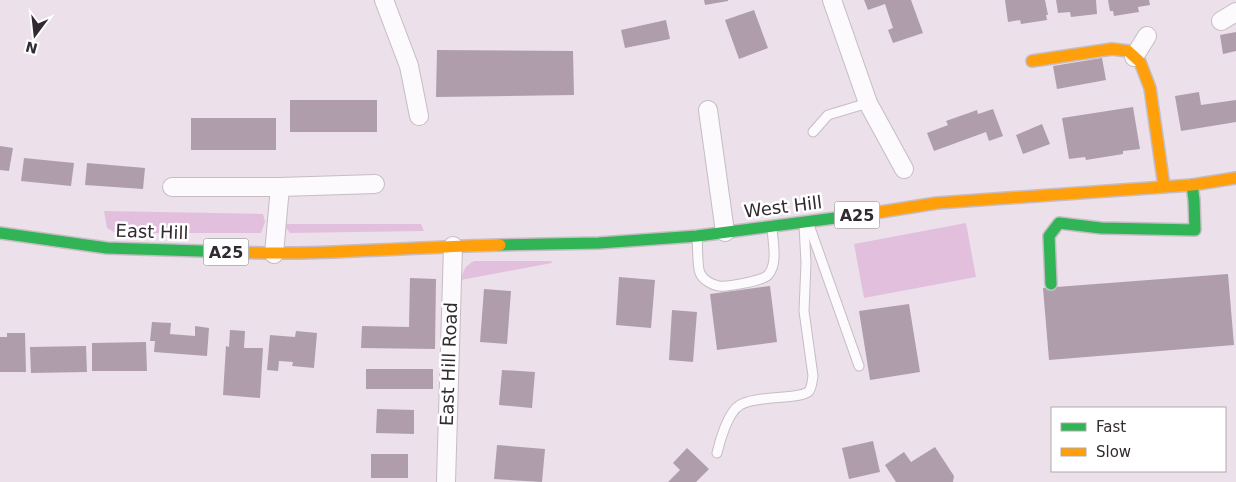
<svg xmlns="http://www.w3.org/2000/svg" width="1236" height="482" font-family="'DejaVu Sans',sans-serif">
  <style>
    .grass { fill: #e2c0dd }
    .building { fill: #af9dac }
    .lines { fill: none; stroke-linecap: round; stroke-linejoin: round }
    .lane-casing { stroke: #c6bdc4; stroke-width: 11 }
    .street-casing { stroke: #c6bdc4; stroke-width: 20 }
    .fast-casing { stroke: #c6bdc4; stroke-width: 14 }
    .slow-casing { stroke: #c6bdc4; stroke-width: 14 }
    .lane { stroke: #fcfafc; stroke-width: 9 }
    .street { stroke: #fcfafc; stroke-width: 18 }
    .fast { stroke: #30b455; stroke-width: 11 }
    .slow { stroke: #ff9f0a; stroke-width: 11 }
    .labels { text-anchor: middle; stroke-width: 5; stroke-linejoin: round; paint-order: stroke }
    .shield { fill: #fff; stroke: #6f6a6e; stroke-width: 1 }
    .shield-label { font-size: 16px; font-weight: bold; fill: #312a30 }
    .street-label { font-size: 18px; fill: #312a30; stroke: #fff }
  </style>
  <rect width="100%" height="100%" fill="#ece0ea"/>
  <g class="grass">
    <polygon points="104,211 263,214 265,222 261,233 116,233 107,228"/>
    <polygon points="966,223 976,277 864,298 854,244"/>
    <polygon points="283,224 421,224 424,231 290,233"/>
    <path d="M474,261H551L552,263L461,280C463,270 465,266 474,261Z"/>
  </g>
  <g class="building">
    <polygon points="704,0 728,0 728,1 705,5"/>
    <polygon points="864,0 911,0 923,33 893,43 888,30 893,28 885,4 868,10"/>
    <polygon points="1005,0 1045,0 1048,15 1046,15 1047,20 1021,24 1020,20 1008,22"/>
    <polygon points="1056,0 1096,0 1097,14 1071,17 1070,12 1058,13"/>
    <polygon points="1108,0 1149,0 1150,5 1138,7 1139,12 1114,16 1113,11 1110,11"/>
    <polygon points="754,10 768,48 739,59 725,20"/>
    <polygon points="666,20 670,39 625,48 621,30"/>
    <polygon points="1236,32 1236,51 1223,54 1220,35"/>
    <polygon points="437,50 573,51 574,95 436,97"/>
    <polygon points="1102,58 1106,80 1057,89 1053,66"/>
    <polygon points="1199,92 1201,105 1236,100 1236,122 1181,131 1175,96"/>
    <rect x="290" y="100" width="87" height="32"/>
    <polygon points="1133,107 1140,149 1123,151 1123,154 1086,160 1085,157 1069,159 1062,118"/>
    <polygon points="993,109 1003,136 989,141 986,132 934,151 927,133 948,125 946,121 977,110 978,114"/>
    <rect x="191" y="118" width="85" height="32"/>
    <polygon points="1042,124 1050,144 1023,154 1016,135"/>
    <polygon points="0,146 13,148 9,171 0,170"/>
    <polygon points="24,158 74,163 71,186 21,181"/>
    <polygon points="87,163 145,168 143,189 85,185"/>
    <polygon points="1228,274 1234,345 1049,360 1043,288"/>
    <polygon points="619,277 655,280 651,328 616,325"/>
    <polygon points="410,278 436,279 435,349 361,348 362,326 409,327"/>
    <polygon points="770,286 777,342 717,350 710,294"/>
    <polygon points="484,289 511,291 507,344 480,342"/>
    <polygon points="909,304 920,372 870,380 859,311"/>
    <polygon points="672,310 697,312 693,362 669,360"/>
    <polygon points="152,322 171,323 170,334 195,336 195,326 209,328 207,356 154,352 155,341 150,341"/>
    <polygon points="230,330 245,331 244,348 263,348 260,398 223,395 226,346 229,347"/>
    <polygon points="296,331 317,333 314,368 292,366 293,362 279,361 278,371 267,370 270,335 295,337"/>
    <polygon points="7,333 25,333 26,372 0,372 0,337 7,337"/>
    <polygon points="146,342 147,371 92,371 92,343"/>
    <polygon points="86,346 87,372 31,373 30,347"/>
    <rect x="366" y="369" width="67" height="20"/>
    <polygon points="502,370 535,372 532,408 499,405"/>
    <polygon points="377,409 414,410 414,434 376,433"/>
    <polygon points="873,441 880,472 849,479 842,448"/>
    <polygon points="497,445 545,449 542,482 494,479"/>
    <polygon points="935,447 954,476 953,482 896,482 885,465 904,452 911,462"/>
    <polygon points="687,448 709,469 696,482 668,482 680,470 673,463"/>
    <rect x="371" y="454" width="37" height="24"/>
  </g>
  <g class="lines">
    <defs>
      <g id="lane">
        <polyline points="813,132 828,115 868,103"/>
        <polyline points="809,225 859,366"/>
        <path d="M697,238C698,246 697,267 700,273C703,280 712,285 719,286C728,287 762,281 768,275C778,264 773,242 772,229"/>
        <path d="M717,453C720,440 728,412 740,405C755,395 801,400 809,391C812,387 812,381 813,376L804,311L806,263L804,225"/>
      </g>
      <g id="street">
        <polyline points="384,0 409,66 419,116"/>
        <polyline points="832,0 868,103 904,169"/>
        <polyline points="1221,21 1236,12"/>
        <polyline points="1134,57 1147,36"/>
        <polyline points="708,110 725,232"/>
        <polyline points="172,187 280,187 375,184"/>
        <polyline points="274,254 280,187"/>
        <polyline points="446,482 453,246"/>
      </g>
      <g id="fast">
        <polyline points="0,233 107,248 231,252"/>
        <polyline points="500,245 599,243 697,236 874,213"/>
        <polyline points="1051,284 1049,236 1059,223 1101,228 1195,230 1194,200 1192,185"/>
      </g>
      <g id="slow">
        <polyline points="1032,61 1112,49 1128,51 1140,62 1150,88 1164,186"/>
        <polyline points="874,213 937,203 1192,185 1236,178"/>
        <path d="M231,252C320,256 410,247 500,245"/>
      </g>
    </defs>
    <use href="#lane" class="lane-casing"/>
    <use href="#street" class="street-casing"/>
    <use href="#fast" class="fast-casing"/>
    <use href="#slow" class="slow-casing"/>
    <use href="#lane" class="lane"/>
    <use href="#street" class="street"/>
    <use href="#fast" class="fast"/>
    <use href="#slow" class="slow"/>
  </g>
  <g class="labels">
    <g class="shield">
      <rect x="834.5" y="201.5" width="45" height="27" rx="4"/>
      <rect x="203.5" y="238.5" width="45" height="27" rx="4"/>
    </g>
    <g class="shield-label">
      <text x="857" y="221">A25</text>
      <text x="226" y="258">A25</text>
    </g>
    <g class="street-label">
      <text transform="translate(783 207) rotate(-7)" y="6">West Hill</text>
      <text transform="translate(152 232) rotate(2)" y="6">East Hill</text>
      <text transform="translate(449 364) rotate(-88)" y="6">East Hill Road</text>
    </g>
  </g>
  <rect x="1051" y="407" width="175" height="65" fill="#ffffff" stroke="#adaaac"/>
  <rect x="1061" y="423" width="25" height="8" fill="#30b455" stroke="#adaaac"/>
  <text x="1096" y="432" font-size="15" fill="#312a30">Fast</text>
  <rect x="1061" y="448" width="25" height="8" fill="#ff9f0a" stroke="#adaaac"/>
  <text x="1096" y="457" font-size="15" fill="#312a30">Slow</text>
  <g transform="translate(35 35) rotate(195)" stroke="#ffffff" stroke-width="4" paint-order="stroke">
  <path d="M0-4L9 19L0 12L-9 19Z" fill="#312a30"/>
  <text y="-8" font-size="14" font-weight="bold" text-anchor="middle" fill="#312a30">N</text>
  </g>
</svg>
